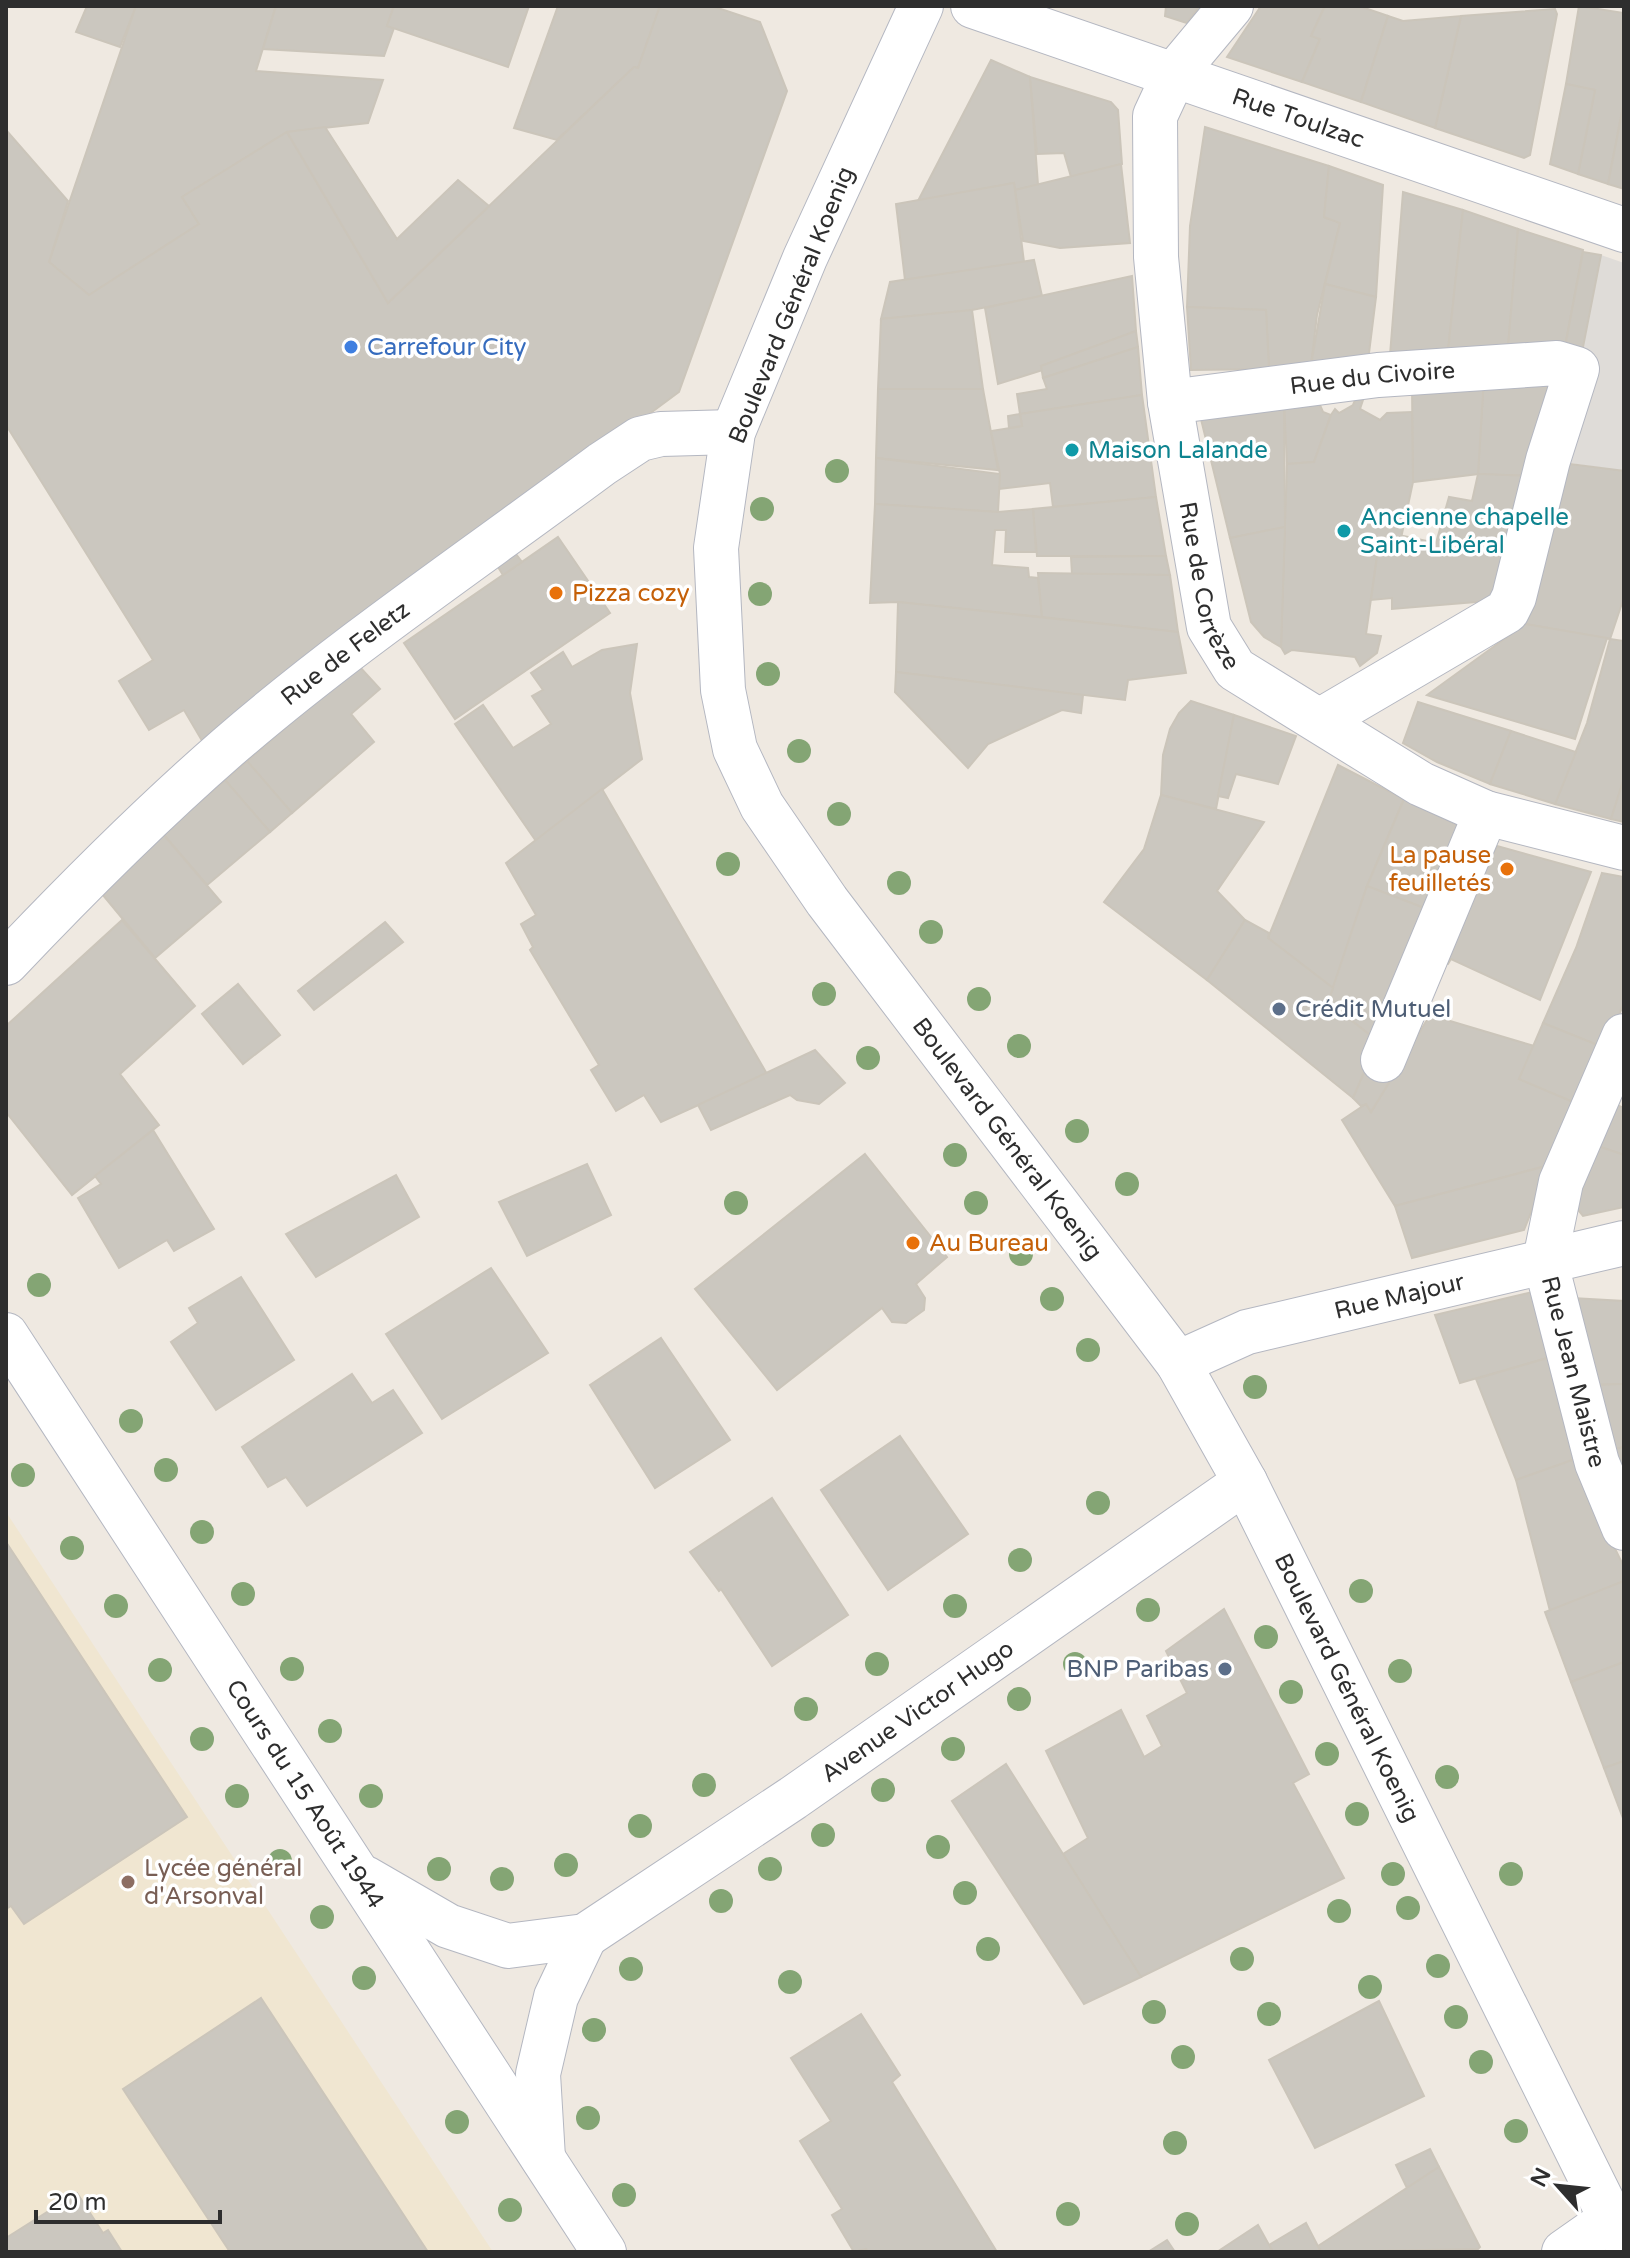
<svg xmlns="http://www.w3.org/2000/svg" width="1630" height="2258" font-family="'Varela Round',sans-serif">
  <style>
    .education { fill: #f0e6d1 }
    .plaza { fill: #dfdcd8 }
    .building { fill: #cbc7bf; stroke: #cbc5ba; stroke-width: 2 }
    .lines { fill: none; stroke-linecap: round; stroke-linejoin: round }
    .street-casing { stroke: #b4b7c1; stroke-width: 46 }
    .secondary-casing { stroke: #b4b7c1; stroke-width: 46 }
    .street { stroke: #fff; stroke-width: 44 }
    .secondary { stroke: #fff; stroke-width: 44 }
    .tree { fill: #84a574 }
    .shop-dot { fill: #3f7fe0; stroke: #fff; stroke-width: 3 }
    .culture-dot { fill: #0f9aa8; stroke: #fff; stroke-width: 3 }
    .food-dot { fill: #e8710a; stroke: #fff; stroke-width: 3 }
    .service-dot { fill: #5c6f8a; stroke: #fff; stroke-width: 3 }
    .education-dot { fill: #8d6e63; stroke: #fff; stroke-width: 3 }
    .labels { text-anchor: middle; stroke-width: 7; stroke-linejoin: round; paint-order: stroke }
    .street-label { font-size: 24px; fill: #2e2e2e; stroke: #fff }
    .shop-label { font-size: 24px; fill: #366cbe; stroke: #fff; text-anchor: start }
    .culture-label { font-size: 24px; fill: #0d838f; stroke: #fff; text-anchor: start }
    .food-label { font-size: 24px; fill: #c56008; stroke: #fff; text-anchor: start }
    .service-label { font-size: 24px; fill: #4e5e75; stroke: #fff; text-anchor: start }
    .education-label { font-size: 24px; fill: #785e54; stroke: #fff; text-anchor: start }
  </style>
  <rect width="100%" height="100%" fill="#efe9e1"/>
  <polygon class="education" points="6,1512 493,2252 6,2252"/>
  <polygon class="plaza" points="1601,255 1624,263 1624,471 1536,458 1549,379 1565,347 1583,347"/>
  <g class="building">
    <polygon points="87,6 136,6 120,47 76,32"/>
    <polygon points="136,6 276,6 256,71 383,80 368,123 287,132 182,197 199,224 89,295 49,262"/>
    <polygon points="276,6 394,6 387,26 394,28 384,56 263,49"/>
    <polygon points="394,6 529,6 508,67 387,26"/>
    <polygon points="558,6 660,6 638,68 634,67 557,140 514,128"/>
    <polygon points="660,6 712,6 760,22 787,91 679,392 204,744 184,710 149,730 119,681 153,660 6,425 6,130 68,201 49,262 89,295 199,224 182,197 287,132 388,303 634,67 638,68"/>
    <polygon points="1166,6 1200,6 1187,23 1165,16"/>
    <polygon points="1261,6 1325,6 1311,36 1320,39 1302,82 1227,57"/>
    <polygon points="1325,6 1359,6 1388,16 1361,102 1302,82 1320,39 1311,36"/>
    <polygon points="1579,6 1624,13 1624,102 1608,184 1578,174 1595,90 1566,84"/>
    <polygon points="1555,9 1557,14 1530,155 1524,158 1435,128 1461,16"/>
    <polygon points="1388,16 1403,21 1461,16 1435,128 1361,102"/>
    <polygon points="991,60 1030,77 1038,185 1015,190 1014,183 918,201"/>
    <polygon points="1030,77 1111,102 1118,110 1122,164 1071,177 1064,153 1037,154"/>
    <polygon points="1566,84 1595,90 1578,174 1550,164"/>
    <polygon points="1624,102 1624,189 1608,184"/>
    <polygon points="325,127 397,239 458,180 489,206 388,303 287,132"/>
    <polygon points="1205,127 1329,166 1324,217 1340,223 1317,315 1311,365 1269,369 1266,310 1187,307 1190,226"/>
    <polygon points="1121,164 1130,243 1060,248 1023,241 1015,190"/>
    <polygon points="1329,166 1383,185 1376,297 1325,284 1340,223 1324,217"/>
    <polygon points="1014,183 1024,262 905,280 896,204"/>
    <polygon points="1403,192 1463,210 1448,351 1390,355"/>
    <polygon points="1463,210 1518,229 1508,347 1448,351"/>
    <polygon points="1518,229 1583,250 1565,347 1508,347"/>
    <polygon points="1583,252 1601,255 1583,347 1565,347"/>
    <polygon points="1034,260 1042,296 972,310 881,319 890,282"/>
    <polygon points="1132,276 1136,331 1041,366 1043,370 998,384 985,308"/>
    <polygon points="1325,284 1376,297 1368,361 1311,365"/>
    <polygon points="1187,307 1266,310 1269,369 1191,370"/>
    <polygon points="972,310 983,389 878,389 881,319"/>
    <polygon points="1136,331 1138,347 1043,378 1041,366"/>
    <polygon points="1138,347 1142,395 1020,414 1017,394 1047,389 1043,378"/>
    <polygon points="1484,377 1549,379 1532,476 1478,474"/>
    <polygon points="1484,377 1478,474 1413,482 1412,385"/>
    <polygon points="878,389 983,389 998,470 876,458"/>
    <polygon points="1142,395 1156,497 1053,507 1050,483 998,489 1000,474 991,431 1022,426 1020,414"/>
    <polygon points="1316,396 1323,412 1331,415 1314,462 1287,464 1284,402"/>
    <polygon points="1356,398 1363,400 1360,409 1380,420 1387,413 1412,412 1413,482 1400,543 1379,542 1366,634 1381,636 1377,653 1360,666 1355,657 1292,650 1285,654 1281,647 1287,464 1314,462 1331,415 1335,409 1339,413 1353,405"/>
    <polygon points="1284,402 1285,527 1230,538 1200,415"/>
    <polygon points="1020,414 1022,426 1009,428 1008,416"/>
    <polygon points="876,458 1000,474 998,512 875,504"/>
    <polygon points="1562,463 1624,471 1624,597 1610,639 1525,624"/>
    <polygon points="1478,474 1532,476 1500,600 1392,609 1392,598 1371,600 1379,542 1400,543 1403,536 1436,543 1449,497 1472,501"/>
    <polygon points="1156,497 1166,556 1037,556 1033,509"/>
    <polygon points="875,504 998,512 1033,509 1036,552 1005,552 1006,530 995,530 992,565 1028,568 1029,577 1038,578 1042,617 898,602 870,603"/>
    <polygon points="1285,527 1281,647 1264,637 1251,622 1230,538"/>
    <polygon points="558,537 610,613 455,719 404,643"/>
    <polygon points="513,550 522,562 503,575 495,562"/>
    <polygon points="1166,556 1170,575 1072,574 1071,557"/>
    <polygon points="1038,573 1170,575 1178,632 1042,617"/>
    <polygon points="898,602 1178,632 1186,673 1128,680 1125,700 896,672"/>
    <polygon points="1525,624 1607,638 1575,739 1427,695"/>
    <polygon points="1610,639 1624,641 1624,779 1611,819 1555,804 1587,723"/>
    <polygon points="637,644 630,693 642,759 536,841 455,724 483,705 513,748 551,724 532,696 543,690 531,673 563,652 572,667 602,650"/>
    <polygon points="358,665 380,689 351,714 374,742 292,813 247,761"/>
    <polygon points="896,672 1083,695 1081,713 1062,710 988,744 968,768 895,692"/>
    <polygon points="1191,701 1234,715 1216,809 1161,795 1163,755 1170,729 1179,713"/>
    <polygon points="1418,702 1511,731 1490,784 1437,762 1403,743"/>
    <polygon points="1234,715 1296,736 1278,784 1236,774 1228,798 1218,796"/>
    <polygon points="1511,731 1576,752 1555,804 1490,784"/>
    <polygon points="247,761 292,813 270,832 225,780"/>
    <polygon points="1338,765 1404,799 1367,886 1333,988 1268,938"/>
    <polygon points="225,780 270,832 207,885 163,834"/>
    <polygon points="1623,781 1624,781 1624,822 1611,819"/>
    <polygon points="602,789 767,1074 661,1122 644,1095 616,1111 591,1070 599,1065 530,950 533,947 521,924 536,915 506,863"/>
    <polygon points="1161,795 1264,822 1217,891 1245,920 1207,980 1104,902 1144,849"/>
    <polygon points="1404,799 1466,829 1432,911 1367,886"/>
    <polygon points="163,834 221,902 155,958 98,889"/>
    <polygon points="1497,846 1591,872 1540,1000 1451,959 1448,964 1443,963"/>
    <polygon points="1602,873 1624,877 1624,1003 1605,1048 1543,1023 1576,948"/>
    <polygon points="1367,886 1432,911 1380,1043 1328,1002"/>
    <polygon points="122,920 195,1006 120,1074 159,1125 72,1195 6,1112 6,1026"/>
    <polygon points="1245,920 1269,933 1268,938 1333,988 1328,1002 1380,1043 1353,1098 1207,980"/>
    <polygon points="385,922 403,942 314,1010 298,991"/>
    <polygon points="238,984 280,1035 243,1064 202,1014"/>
    <polygon points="1430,1015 1534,1046 1519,1079 1578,1104 1550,1165 1395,1206 1342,1120 1366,1104 1371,1112"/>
    <polygon points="1543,1023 1605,1048 1578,1104 1519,1079"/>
    <polygon points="815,1050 845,1083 819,1104 797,1100 790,1095 711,1130 698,1105"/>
    <polygon points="1368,1063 1390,1081 1371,1112 1366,1104 1361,1106 1353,1098"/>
    <polygon points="1614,1104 1624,1108 1624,1155 1597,1146"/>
    <polygon points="153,1130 214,1229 174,1251 167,1240 119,1268 78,1198 101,1184 95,1176"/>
    <polygon points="1595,1145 1624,1155 1624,1207 1583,1216 1570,1200"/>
    <polygon points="865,1154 947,1257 916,1284 925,1298 924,1310 906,1323 892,1322 882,1308 777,1390 695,1289"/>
    <polygon points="587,1164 611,1215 527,1256 499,1202"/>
    <polygon points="1550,1165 1524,1230 1412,1258 1395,1206"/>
    <polygon points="396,1175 419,1217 316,1277 286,1234"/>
    <polygon points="491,1268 548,1353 442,1419 386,1334"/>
    <polygon points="241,1277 294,1360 216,1410 171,1342 198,1323 189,1308"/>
    <polygon points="1537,1291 1554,1356 1460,1383 1435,1315"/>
    <polygon points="1572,1298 1624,1301 1624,1384 1592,1385"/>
    <polygon points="661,1338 730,1440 655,1488 590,1385"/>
    <polygon points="1554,1356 1581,1457 1516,1480 1476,1379"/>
    <polygon points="352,1374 372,1403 393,1390 422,1433 307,1506 286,1477 268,1487 242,1447"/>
    <polygon points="1624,1384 1624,1447 1610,1450 1592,1385"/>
    <polygon points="900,1436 968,1534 888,1590 821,1490"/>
    <polygon points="1624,1447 1624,1491 1610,1450"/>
    <polygon points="1581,1457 1598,1514 1624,1567 1624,1581 1550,1611 1516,1480"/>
    <polygon points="772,1498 848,1615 772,1666 721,1589 719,1591 690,1552"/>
    <polygon points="6,1542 187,1817 24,1924 11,1906 6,1909"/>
    <polygon points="1624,1581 1624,1662 1571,1682 1545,1612"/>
    <polygon points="1224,1609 1309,1774 1293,1783 1344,1878 1141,1977 1063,1854 1088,1838 1046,1751 1121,1710 1144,1757 1162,1746 1147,1716 1187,1693 1166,1651"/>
    <polygon points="1624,1662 1624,1761 1604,1768 1571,1682"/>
    <polygon points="1624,1761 1624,1821 1604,1768"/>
    <polygon points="1006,1764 1063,1854 1141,1977 1084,2004 952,1801"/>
    <polygon points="261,1998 428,2252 230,2252 123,2089"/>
    <polygon points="1379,2001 1424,2096 1315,2148 1269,2060"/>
    <polygon points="861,2014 900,2075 892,2082 997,2252 868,2252 866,2249 854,2252 832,2215 842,2209 800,2141 831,2121 791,2058"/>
    <polygon points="1430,2149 1439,2167 1407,2188 1396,2165"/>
    <polygon points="1439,2167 1480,2247 1478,2249 1321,2252 1318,2246"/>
    <polygon points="77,2193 103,2233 108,2230 122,2252 6,2252 6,2238"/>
    <polygon points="1306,2223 1321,2252 1273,2252 1269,2245"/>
    <polygon points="1258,2225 1273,2252 1217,2252"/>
    <polygon points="1167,2240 1175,2252 1148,2252"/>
  </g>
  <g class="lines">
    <defs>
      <g id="street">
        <path id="s1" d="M973,6L1624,230"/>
        <path id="s2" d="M1231,6L1175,73L1155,116L1156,257L1170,402L1209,627L1235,669L1421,784L1486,813L1624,848"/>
        <path id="s3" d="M1170,402L1378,375L1557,363L1577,369L1548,460L1514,597L1507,611L1321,720"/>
        <path id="s4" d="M6,963C77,888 150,815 228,747C346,645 477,557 602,464L640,439L661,434L733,432"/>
        <path id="s5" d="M1624,1036L1561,1182L1545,1260L1597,1463L1624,1528"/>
        <polyline points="1383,1060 1486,813"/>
        <path id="s6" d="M6,1335L604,2252"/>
        <path id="s7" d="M1178,1363L1247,1332L1624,1243"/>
        <path id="s8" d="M365,1878L448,1926L508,1946L585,1936L793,1798L1245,1482"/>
        <polyline points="543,2158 538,2074 556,1997 585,1936"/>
        <polyline points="1564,2252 1611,2219"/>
      </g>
      <g id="secondary">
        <path id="s9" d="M921,6L805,258L733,432L716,548L723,690L735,749L762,806L827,901L1178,1363L1245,1482L1611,2219L1624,2238"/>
      </g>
    </defs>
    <use href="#street" class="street-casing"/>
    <use href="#secondary" class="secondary-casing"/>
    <use href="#street" class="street"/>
    <use href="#secondary" class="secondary"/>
  </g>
  <g class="tree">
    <circle cx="837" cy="471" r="12"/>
    <circle cx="762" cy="509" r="12"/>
    <circle cx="760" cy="594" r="12"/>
    <circle cx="768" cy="674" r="12"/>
    <circle cx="799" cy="751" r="12"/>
    <circle cx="839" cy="814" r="12"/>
    <circle cx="728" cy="864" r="12"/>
    <circle cx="899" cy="883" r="12"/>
    <circle cx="931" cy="932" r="12"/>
    <circle cx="824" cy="994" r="12"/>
    <circle cx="979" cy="999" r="12"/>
    <circle cx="1019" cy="1046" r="12"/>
    <circle cx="868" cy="1058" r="12"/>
    <circle cx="1077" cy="1131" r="12"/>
    <circle cx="955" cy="1155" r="12"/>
    <circle cx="1127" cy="1184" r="12"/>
    <circle cx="736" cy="1203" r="12"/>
    <circle cx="976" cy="1203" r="12"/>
    <circle cx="1021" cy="1254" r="12"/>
    <circle cx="39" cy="1285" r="12"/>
    <circle cx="1052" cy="1299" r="12"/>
    <circle cx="1088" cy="1350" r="12"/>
    <circle cx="1255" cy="1387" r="12"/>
    <circle cx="131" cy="1421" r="12"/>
    <circle cx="166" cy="1470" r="12"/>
    <circle cx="23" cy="1475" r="12"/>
    <circle cx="1098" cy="1503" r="12"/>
    <circle cx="202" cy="1532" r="12"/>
    <circle cx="72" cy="1548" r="12"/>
    <circle cx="1020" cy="1560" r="12"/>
    <circle cx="1361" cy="1591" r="12"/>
    <circle cx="243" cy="1594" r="12"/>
    <circle cx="116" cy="1606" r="12"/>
    <circle cx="955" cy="1606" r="12"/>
    <circle cx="1148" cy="1610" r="12"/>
    <circle cx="1266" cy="1637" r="12"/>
    <circle cx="877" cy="1664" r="12"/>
    <circle cx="1075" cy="1664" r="12"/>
    <circle cx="292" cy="1669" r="12"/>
    <circle cx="160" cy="1670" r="12"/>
    <circle cx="1400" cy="1671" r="12"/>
    <circle cx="1291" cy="1692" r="12"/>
    <circle cx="1019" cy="1699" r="12"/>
    <circle cx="806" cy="1709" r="12"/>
    <circle cx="330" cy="1731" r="12"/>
    <circle cx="202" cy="1739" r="12"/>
    <circle cx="953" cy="1749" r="12"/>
    <circle cx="1327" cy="1754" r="12"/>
    <circle cx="1447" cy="1777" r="12"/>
    <circle cx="704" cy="1785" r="12"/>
    <circle cx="883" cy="1790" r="12"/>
    <circle cx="237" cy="1796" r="12"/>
    <circle cx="371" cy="1796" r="12"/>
    <circle cx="1357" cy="1814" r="12"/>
    <circle cx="640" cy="1826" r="12"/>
    <circle cx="823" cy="1835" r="12"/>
    <circle cx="938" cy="1847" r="12"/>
    <circle cx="280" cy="1861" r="12"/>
    <circle cx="566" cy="1865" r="12"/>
    <circle cx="439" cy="1869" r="12"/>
    <circle cx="770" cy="1869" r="12"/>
    <circle cx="1393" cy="1874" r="12"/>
    <circle cx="1511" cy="1874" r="12"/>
    <circle cx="502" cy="1879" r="12"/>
    <circle cx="965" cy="1893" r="12"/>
    <circle cx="721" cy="1901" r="12"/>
    <circle cx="1408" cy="1908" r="12"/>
    <circle cx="1339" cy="1911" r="12"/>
    <circle cx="322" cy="1917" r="12"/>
    <circle cx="988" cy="1949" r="12"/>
    <circle cx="1242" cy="1959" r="12"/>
    <circle cx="1438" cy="1966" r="12"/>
    <circle cx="631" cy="1969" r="12"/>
    <circle cx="364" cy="1978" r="12"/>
    <circle cx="790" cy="1982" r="12"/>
    <circle cx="1370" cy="1987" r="12"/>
    <circle cx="1154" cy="2012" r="12"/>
    <circle cx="1269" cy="2014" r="12"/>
    <circle cx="1456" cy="2017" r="12"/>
    <circle cx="594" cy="2030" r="12"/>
    <circle cx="1183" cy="2057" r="12"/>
    <circle cx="1481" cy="2062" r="12"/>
    <circle cx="588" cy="2118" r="12"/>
    <circle cx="457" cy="2122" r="12"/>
    <circle cx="1516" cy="2131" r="12"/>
    <circle cx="1175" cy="2143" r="12"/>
    <circle cx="624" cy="2195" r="12"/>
    <circle cx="510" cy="2210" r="12"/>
    <circle cx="1068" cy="2214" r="12"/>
    <circle cx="1187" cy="2224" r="12"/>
  </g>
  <circle class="shop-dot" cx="351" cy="347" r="8"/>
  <g class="culture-dot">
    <circle cx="1072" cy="450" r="8"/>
    <circle cx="1344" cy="531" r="8"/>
  </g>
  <g class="food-dot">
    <circle cx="556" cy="593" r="8"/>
    <circle cx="1507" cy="869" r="8"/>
    <circle cx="913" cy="1243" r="8"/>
  </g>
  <g class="service-dot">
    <circle cx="1279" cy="1009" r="8"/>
    <circle cx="1225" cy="1669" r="8"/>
  </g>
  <circle class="education-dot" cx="128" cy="1882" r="8"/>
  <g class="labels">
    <g class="street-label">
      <text dy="8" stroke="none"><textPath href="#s1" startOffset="344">Rue Toulzac</textPath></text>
      <text transform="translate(791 305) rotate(-68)" y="8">Boulevard Général Koenig</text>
      <text dy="8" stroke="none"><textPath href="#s3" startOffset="204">Rue du Civoire</textPath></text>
      <text dy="8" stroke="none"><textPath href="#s2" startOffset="610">Rue de Corrèze</textPath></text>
      <text dy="8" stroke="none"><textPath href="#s4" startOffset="460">Rue de Feletz</textPath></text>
      <text dy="8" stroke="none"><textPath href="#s9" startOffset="1262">Boulevard Général Koenig</textPath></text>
      <text dy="8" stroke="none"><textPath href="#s7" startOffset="232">Rue Majour</textPath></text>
      <text dy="8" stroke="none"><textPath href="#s5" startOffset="354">Rue Jean Maistre</textPath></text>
      <text dy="8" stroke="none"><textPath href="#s9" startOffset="1910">Boulevard Général Koenig</textPath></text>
      <text dy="8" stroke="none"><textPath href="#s8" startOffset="638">Avenue Victor Hugo</textPath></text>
      <text dy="8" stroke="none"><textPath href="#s6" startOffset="548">Cours du 15 Août 1944</textPath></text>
    </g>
    <g class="shop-label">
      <text x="367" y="355">Carrefour City</text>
    </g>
    <g class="culture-label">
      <text x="1088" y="458">Maison Lalande</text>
      <text x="1360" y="525">Ancienne chapelle<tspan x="1360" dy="28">Saint-Libéral</tspan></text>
    </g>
    <g class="food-label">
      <text x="572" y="601">Pizza cozy</text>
      <text x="1491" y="863" text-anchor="end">La pause<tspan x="1491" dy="28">feuilletés</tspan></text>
      <text x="929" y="1251">Au Bureau</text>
    </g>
    <g class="service-label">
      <text x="1295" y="1017">Crédit Mutuel</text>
      <text x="1209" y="1677" text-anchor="end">BNP Paribas</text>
    </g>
    <g class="education-label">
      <text x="144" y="1876">Lycée général<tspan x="144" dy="28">d'Arsonval</tspan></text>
    </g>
  </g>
  <rect width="1630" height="2258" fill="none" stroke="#2e2e2e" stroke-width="16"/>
  <g transform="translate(1558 2186) rotate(297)" stroke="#ffffff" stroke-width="6" paint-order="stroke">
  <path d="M0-6L14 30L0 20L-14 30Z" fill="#2e2e2e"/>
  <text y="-12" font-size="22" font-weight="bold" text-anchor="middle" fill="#2e2e2e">N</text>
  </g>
  <path d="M36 2210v12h184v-12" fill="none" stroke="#2e2e2e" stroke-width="4"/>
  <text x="48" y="2210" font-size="24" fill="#2e2e2e" stroke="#ffffff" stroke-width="6" paint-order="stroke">20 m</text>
</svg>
